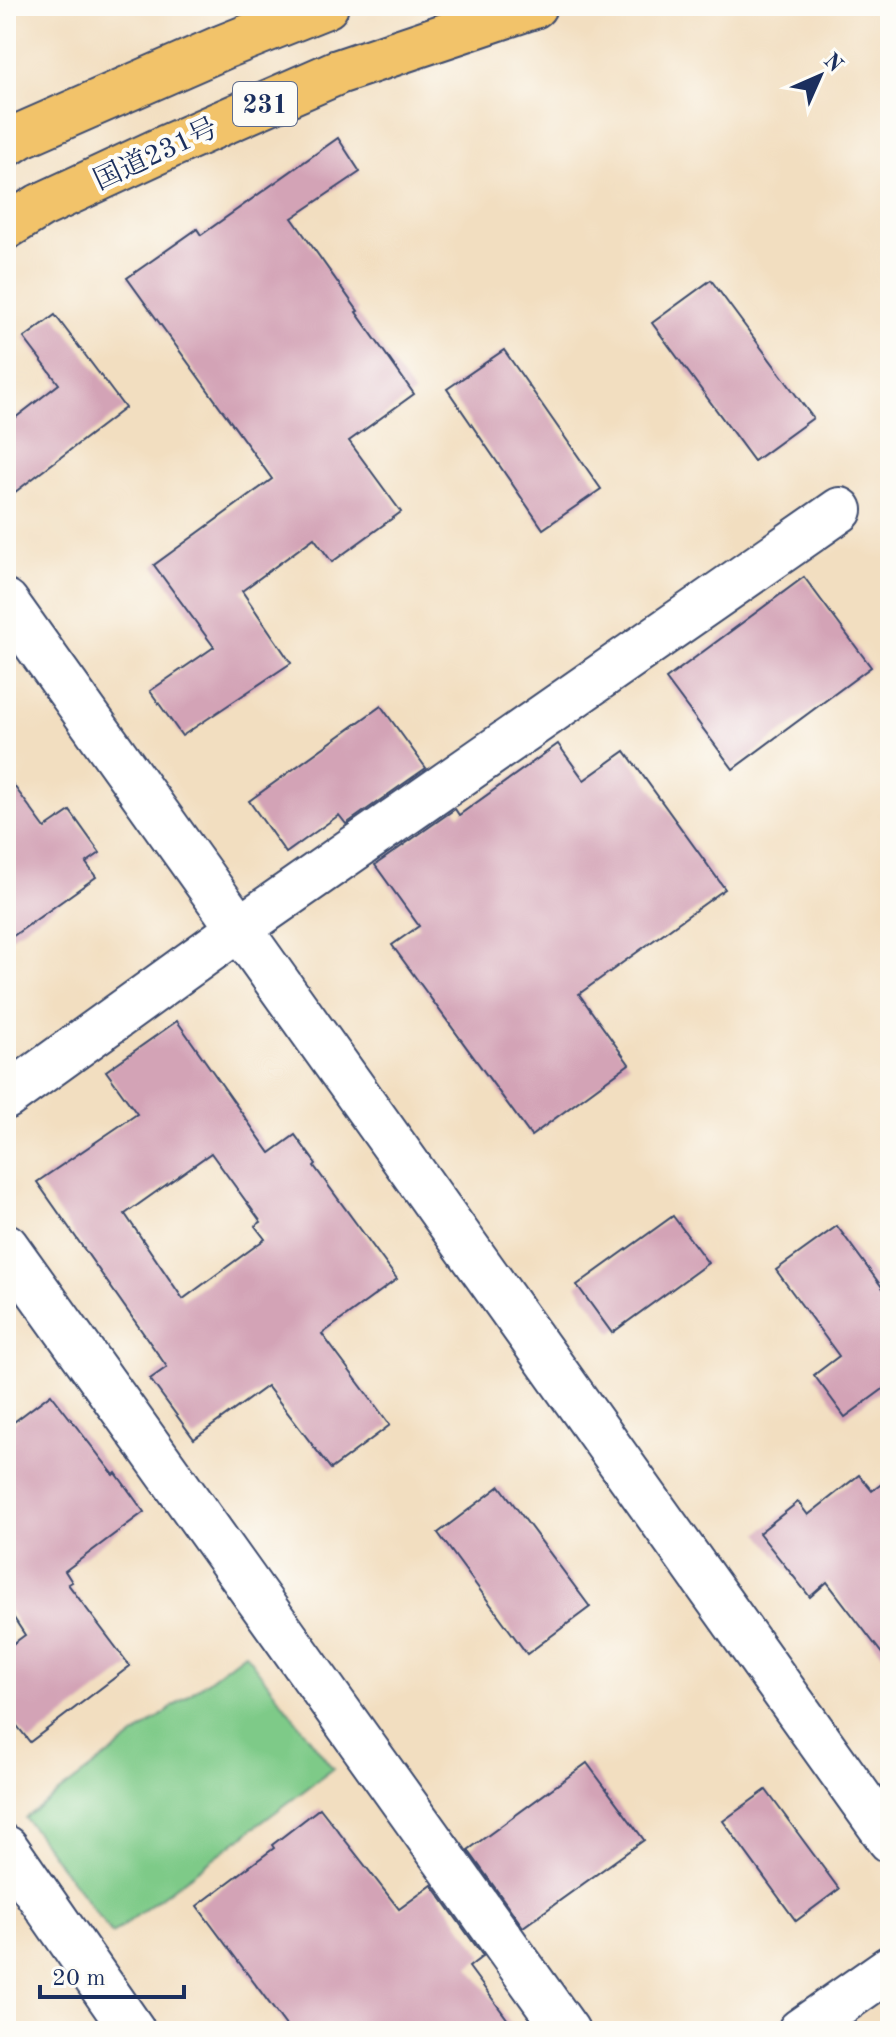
<svg xmlns="http://www.w3.org/2000/svg" width="896" height="2037" font-family="'Old Standard TT','Noto Serif JP',serif">
  <style>
    .green { fill: #7eca88; stroke: #4c7c73; stroke-width: 2 }
    .building { fill: #d3a3b6; fill-rule: evenodd }
    .lines { fill: none; stroke-linecap: round; stroke-linejoin: round }
    .minor-casing { stroke: #3b496d; stroke-width: 48 }
    .tertiary-casing { stroke: #3b496d; stroke-width: 48 }
    .trunk-casing { stroke: #3b496d; stroke-width: 48 }
    .minor { stroke: #fff; stroke-width: 44 }
    .tertiary { stroke: #fff; stroke-width: 44 }
    .trunk { stroke: #f2c36a; stroke-width: 44 }
    .labels { text-anchor: middle; stroke-width: 8; stroke-linejoin: round; paint-order: stroke }
    .shield { fill: #fdfcf7; stroke: #5f6c8c; stroke-width: 2 }
    .shield-label { font-size: 26px; font-weight: bold; fill: #1b2f5e }
    .street-label { font-size: 28px; fill: #1b2f5e; stroke: #fdfcf7 }
  </style>
  <rect width="100%" height="100%" fill="#fdfcf7"/>
  <filter id="ink" filterUnits="userSpaceOnUse"><feTurbulence type="fractalNoise" baseFrequency=".0125" numOctaves="2"/><feDisplacementMap in="SourceGraphic" scale="16" xChannelSelector="R" yChannelSelector="G"/><feConvolveMatrix kernelMatrix="1 2 1 2 8 2 1 2 1" color-interpolation-filters="sRGB"/></filter>
  <filter id="wash" filterUnits="userSpaceOnUse"><feTurbulence type="fractalNoise" baseFrequency=".006" numOctaves="4" result="noise"/><feDisplacementMap in="SourceGraphic" scale="32" xChannelSelector="R" yChannelSelector="G"/><feGaussianBlur stdDeviation="1.8" result="paint"/><feColorMatrix in="noise" values="0 0 0 0 0 0 0 0 0 0 0 0 0 0 0 0 0 1.4 0 .05"/><feComposite in="paint" operator="in"/></filter>
  <g filter="url(#wash)">
    <rect width="100%" height="100%" fill="#f2dec0"/>
    <polygon class="green" points="245,1653 333,1769 112,1934 25,1818"/>
    <g id="blocks">
      <g class="building">
        <polygon points="338,138 360,172 292,218 358,311 356,312 414,394 349,441 401,512 332,562 314,538 242,591 291,663 182,736 150,691 214,647 154,565 272,479 127,278 197,229 201,235"/>
        <polygon points="711,280 813,418 754,461 652,323"/>
        <polygon points="55,315 125,408 6,499 6,425 59,384 24,338"/>
        <polygon points="504,350 601,489 543,529 447,389"/>
        <polygon points="804,577 871,667 733,769 666,679"/>
        <polygon points="381,706 426,768 346,824 339,815 286,853 249,801"/>
        <polygon points="558,744 584,780 625,751 725,889 579,994 629,1064 531,1136 392,945 419,926 375,865 455,809 459,815"/>
        <polygon points="6,775 45,828 70,811 100,853 86,863 96,877 6,941"/>
        <path d="M177,1021L270,1153L295,1135L316,1164L314,1166L397,1279L322,1334L390,1425L331,1469L267,1386L194,1439L150,1379L167,1367L37,1182L137,1114L106,1071ZM211,1153L261,1222L255,1226L265,1239L183,1299L125,1214Z"/>
        <polygon points="673,1216 708,1263 612,1333 577,1285"/>
        <polygon points="837,1226 890,1298 890,1384 845,1417 814,1375 839,1356 776,1270"/>
        <polygon points="51,1394 114,1475 116,1473 144,1512 65,1571 72,1582 68,1584 130,1666 30,1742 6,1712 6,1649 25,1635 6,1606 6,1428"/>
        <polygon points="859,1475 872,1491 890,1478 890,1664 827,1582 810,1597 759,1533 798,1502 808,1515"/>
        <polygon points="500,1486 590,1607 527,1654 438,1533"/>
        <polygon points="587,1763 644,1840 523,1927 468,1850"/>
        <polygon points="766,1790 839,1889 796,1921 723,1821"/>
        <polygon points="320,1808 399,1909 432,1885 483,1956 469,1967 516,2031 290,2031 197,1906 274,1848 272,1845"/>
      </g>
    </g>
  </g>
  <g filter="url(#ink)">
    <use href="#blocks" fill-opacity="0" stroke="#3b496d" stroke-width="2"/>
    <g class="lines">
      <defs>
        <g id="minor">
          <polyline points="6,1097 240,928 840,510"/>
          <polyline points="6,1246 567,2031"/>
          <polyline points="800,2031 890,1968"/>
        </g>
        <g id="tertiary">
          <polyline points="6,602 890,1840"/>
          <polyline points="6,1848 133,2031"/>
        </g>
        <g id="trunk">
          <polyline points="6,145 20,136 223,47 326,6"/>
          <polyline points="6,227 40,206 167,147 338,72 534,6"/>
        </g>
      </defs>
      <use href="#minor" class="minor-casing"/>
      <use href="#tertiary" class="tertiary-casing"/>
      <use href="#trunk" class="trunk-casing"/>
      <use href="#minor" class="minor"/>
      <use href="#tertiary" class="tertiary"/>
      <use href="#trunk" class="trunk"/>
    </g>
  </g>
  <g class="labels">
    <rect class="shield" x="233" y="82" width="64" height="44" rx="6"/>
    <g class="shield-label">
      <text x="265" y="113">231</text>
    </g>
    <g class="street-label">
      <text transform="translate(155 153) rotate(-25)" y="10">国道231号</text>
    </g>
  </g>
  <rect width="896" height="2037" fill="none" stroke="#fdfcf7" stroke-width="32"/>
  <g transform="translate(820 76) rotate(45)" stroke="#fdfcf7" stroke-width="6" paint-order="stroke">
  <path d="M0-6L14 30L0 20L-14 30Z" fill="#1b2f5e"/>
  <text y="-12" font-size="22" font-weight="bold" text-anchor="middle" fill="#1b2f5e">N</text>
  </g>
  <path d="M40 1985v12h144v-12" fill="none" stroke="#1b2f5e" stroke-width="4"/>
  <text x="52" y="1985" font-size="24" fill="#1b2f5e" stroke="#fdfcf7" stroke-width="6" paint-order="stroke">20 m</text>
</svg>
